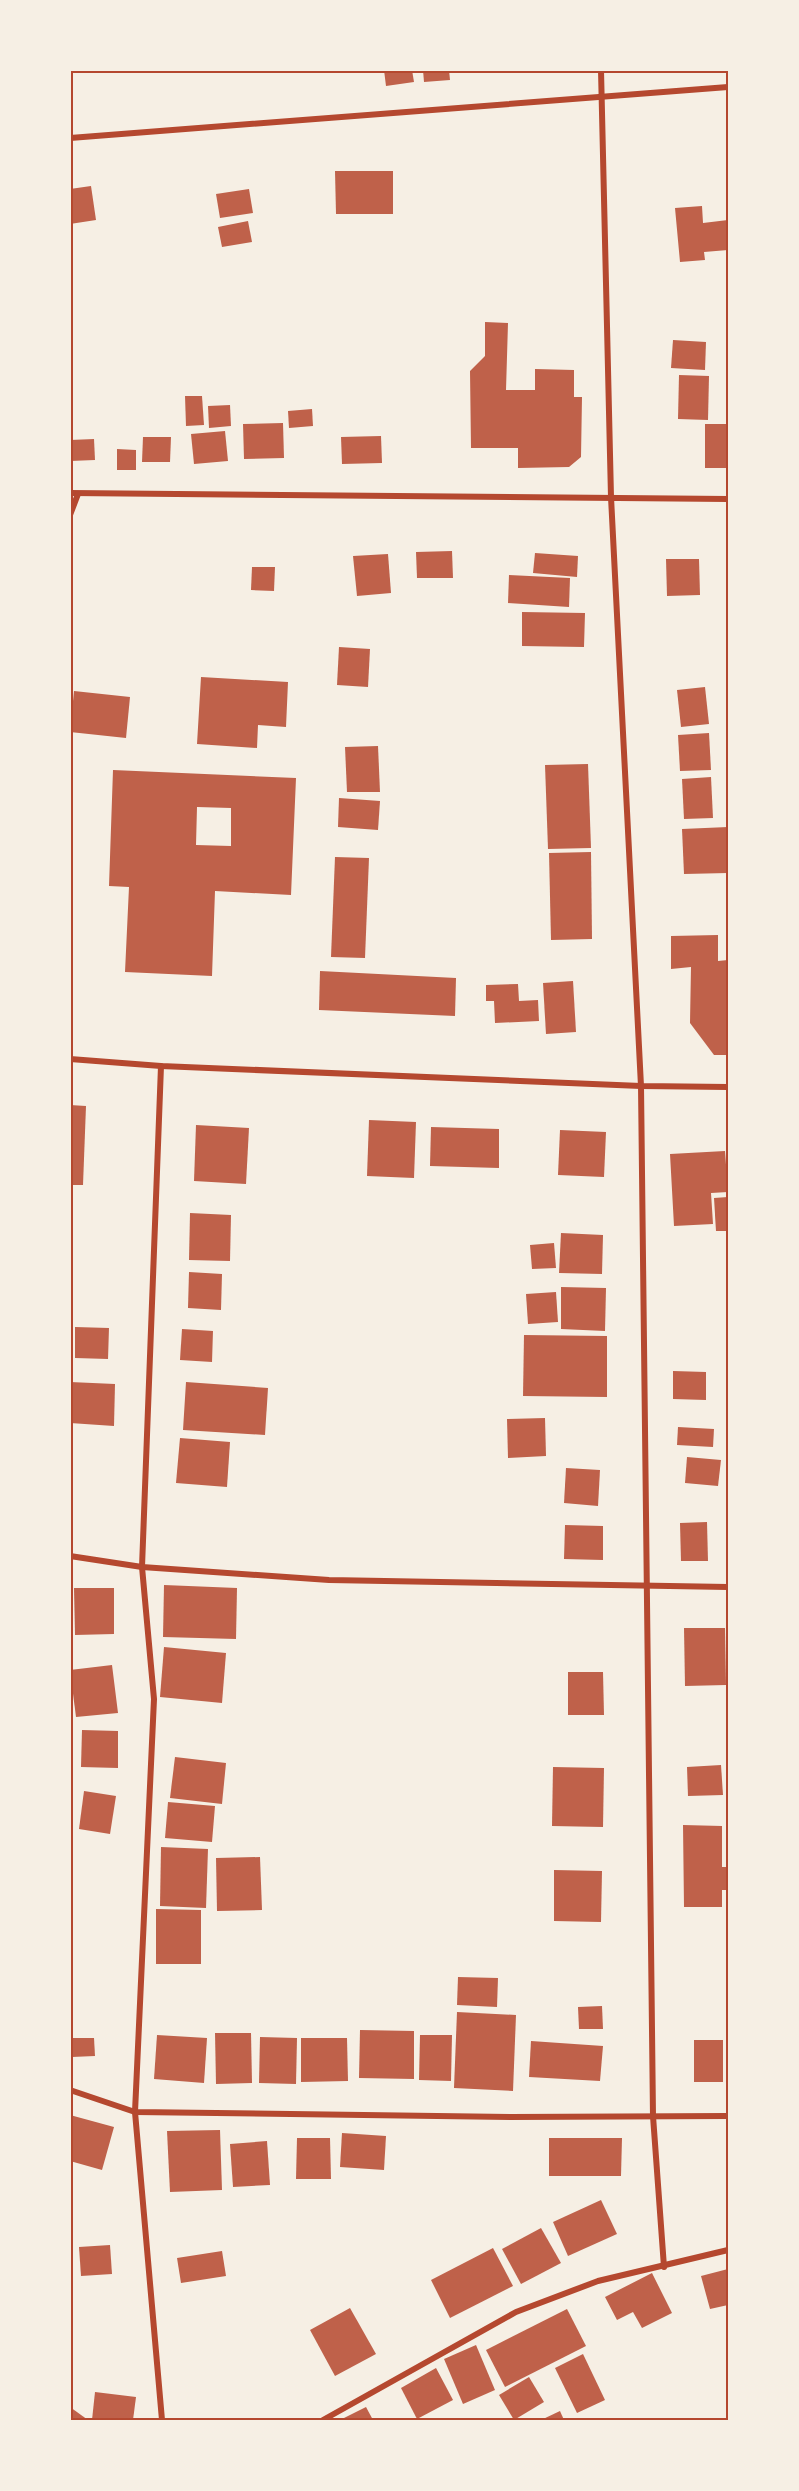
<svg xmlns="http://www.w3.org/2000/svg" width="799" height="2491" font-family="Overpass,sans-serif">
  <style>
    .building { fill: #bf614a; fill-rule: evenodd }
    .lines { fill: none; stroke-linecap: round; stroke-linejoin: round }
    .minor { stroke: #b5482f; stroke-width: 6 }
    .neatline { fill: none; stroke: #b5482f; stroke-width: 2 }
  </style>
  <rect width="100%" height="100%" fill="#f6efe4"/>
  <g class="building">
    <polygon points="384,70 412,70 414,82 386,86"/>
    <polygon points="423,70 449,70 450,80 424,82"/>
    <polygon points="335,171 393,171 393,214 336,214"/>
    <polygon points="91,186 96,220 70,224 70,189"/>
    <polygon points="249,189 253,213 220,218 216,194"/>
    <polygon points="702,206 703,223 728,220 728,250 704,252 705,260 680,262 675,208"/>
    <polygon points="248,221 252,242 222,247 218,227"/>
    <polygon points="485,322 508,323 506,390 535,390 535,369 574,370 574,397 582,397 581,457 569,467 518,468 518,448 471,448 470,371 485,356"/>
    <polygon points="673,340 706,342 705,370 671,368"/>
    <polygon points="679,375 709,376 708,420 678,419"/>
    <polygon points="185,396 202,396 204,425 186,426"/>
    <polygon points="230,405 231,426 209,428 208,406"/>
    <polygon points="312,409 313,426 289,428 288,411"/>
    <polygon points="283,423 284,458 244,459 243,424"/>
    <rect x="705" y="424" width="23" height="44"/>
    <polygon points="225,431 228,461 194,464 191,434"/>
    <polygon points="381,436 382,463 342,464 341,437"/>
    <polygon points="143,437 171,437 170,462 142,462"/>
    <polygon points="94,439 95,460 70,461 70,440"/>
    <polygon points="117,449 136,450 136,470 117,470"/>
    <polygon points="452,551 453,578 417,578 416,552"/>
    <polygon points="535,553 578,556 577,577 533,573"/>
    <polygon points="388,554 391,593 357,596 353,556"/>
    <polygon points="666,559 699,559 700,595 667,596"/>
    <polygon points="252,567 275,567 274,591 251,590"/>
    <polygon points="509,575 570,578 569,607 508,603"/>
    <polygon points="522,612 585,613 584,647 522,646"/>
    <polygon points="339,647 370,649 368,687 337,685"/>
    <polygon points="201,677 288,682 286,727 258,725 257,748 197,744"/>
    <polygon points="705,687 709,724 681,727 677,690"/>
    <polygon points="74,691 130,697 126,738 70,732"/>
    <polygon points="709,733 711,770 680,771 678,735"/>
    <polygon points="378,746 380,792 347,792 345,747"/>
    <polygon points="588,764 591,848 548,849 545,765"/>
    <path d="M113,770L296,778L291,895L215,891L212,976L125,972L129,887L109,886ZM197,807L231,808V846L196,845Z"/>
    <polygon points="711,777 713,818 684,819 682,779"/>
    <polygon points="339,798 380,801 378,830 338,827"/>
    <polygon points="728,827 728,873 684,874 682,829"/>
    <polygon points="591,852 592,939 551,940 549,853"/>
    <polygon points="335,857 369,858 365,958 331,957"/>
    <polygon points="718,935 718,961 728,960 728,1055 714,1055 690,1023 691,967 671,969 671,936"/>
    <polygon points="320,971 456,978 455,1016 319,1010"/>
    <polygon points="573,981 576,1032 546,1034 543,983"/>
    <polygon points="518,984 519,1001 538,1000 539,1021 495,1023 494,1001 486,1001 486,985"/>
    <polygon points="70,1105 86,1106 83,1185 70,1185"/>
    <polygon points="369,1120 416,1122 414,1178 367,1176"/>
    <polygon points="196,1125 249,1128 246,1184 194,1181"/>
    <polygon points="431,1127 499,1129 499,1168 430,1166"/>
    <polygon points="560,1130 606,1132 604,1177 558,1175"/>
    <polygon points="725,1151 728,1192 711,1193 713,1224 674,1226 670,1154"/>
    <polygon points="728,1197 728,1231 716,1231 714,1198"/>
    <polygon points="190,1213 231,1215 230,1261 189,1260"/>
    <polygon points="561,1233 603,1235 602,1274 559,1273"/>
    <polygon points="554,1243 556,1268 532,1269 530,1245"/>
    <polygon points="189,1272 222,1274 221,1310 188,1308"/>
    <polygon points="561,1287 606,1288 605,1331 561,1329"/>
    <polygon points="556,1292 558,1322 528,1324 526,1294"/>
    <polygon points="75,1327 109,1328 108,1359 75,1358"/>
    <polygon points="182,1329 213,1331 212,1362 180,1360"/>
    <polygon points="524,1335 607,1336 607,1397 523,1396"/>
    <polygon points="673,1371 706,1372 706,1400 673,1399"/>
    <polygon points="70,1382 115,1384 114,1426 70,1423"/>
    <polygon points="186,1382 268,1388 265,1435 183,1430"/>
    <polygon points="545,1418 546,1456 508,1458 507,1419"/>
    <polygon points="678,1427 714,1429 713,1447 677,1445"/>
    <polygon points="180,1438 230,1442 227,1487 176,1483"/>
    <polygon points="687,1457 721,1460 718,1486 685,1483"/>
    <polygon points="566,1468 600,1470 598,1506 564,1503"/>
    <polygon points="707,1522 708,1561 681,1561 680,1523"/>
    <polygon points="565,1525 603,1526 603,1560 564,1559"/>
    <polygon points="164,1585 237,1588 236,1639 163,1637"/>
    <polygon points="74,1588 114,1588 114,1634 75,1635"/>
    <polygon points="684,1628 725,1628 726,1685 685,1686"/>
    <polygon points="164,1647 226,1653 222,1703 160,1697"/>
    <polygon points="112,1665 118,1713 76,1717 70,1670"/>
    <polygon points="568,1672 603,1672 604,1715 568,1715"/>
    <polygon points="82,1730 118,1731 118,1768 81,1767"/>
    <polygon points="175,1757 226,1763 222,1804 170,1798"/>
    <polygon points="721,1765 723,1795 688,1796 687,1767"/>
    <polygon points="553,1767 604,1768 603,1827 552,1826"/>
    <polygon points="84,1791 116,1796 110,1834 79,1829"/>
    <polygon points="168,1802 215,1806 212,1842 165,1838"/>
    <polygon points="683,1825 722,1826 722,1867 728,1867 728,1890 722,1890 722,1907 684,1907"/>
    <polygon points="161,1847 208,1849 206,1908 160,1906"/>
    <polygon points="260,1857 262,1910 217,1911 216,1858"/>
    <polygon points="554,1870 602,1871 601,1922 554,1921"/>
    <polygon points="156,1909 201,1910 201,1964 156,1964"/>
    <polygon points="458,1977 498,1978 497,2007 457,2005"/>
    <polygon points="602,2006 603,2029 579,2029 578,2007"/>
    <polygon points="457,2012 516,2015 513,2091 454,2088"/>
    <polygon points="360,2030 414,2031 414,2079 359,2078"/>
    <polygon points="215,2033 251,2033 252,2083 216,2084"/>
    <polygon points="157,2035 207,2038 204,2083 154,2079"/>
    <polygon points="420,2035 452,2035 451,2081 419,2080"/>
    <polygon points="260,2037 297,2038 296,2084 259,2083"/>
    <polygon points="71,2038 94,2038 95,2056 72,2057"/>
    <polygon points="301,2038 347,2038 348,2081 301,2082"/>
    <rect x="694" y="2040" width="29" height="42"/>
    <polygon points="531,2041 603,2046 600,2081 529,2077"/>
    <polygon points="70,2115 114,2127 102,2170 70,2161"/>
    <polygon points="220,2130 222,2190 170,2192 167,2131"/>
    <polygon points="342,2133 386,2136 384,2170 340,2167"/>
    <polygon points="297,2138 330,2138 331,2179 296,2179"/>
    <polygon points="549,2138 622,2138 621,2176 549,2176"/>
    <polygon points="267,2141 270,2185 233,2187 230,2144"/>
    <polygon points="601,2200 617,2234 568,2256 553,2222"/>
    <polygon points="541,2228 561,2263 521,2284 502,2249"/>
    <polygon points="110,2245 112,2274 81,2276 79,2247"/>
    <polygon points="493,2248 513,2286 450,2318 431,2280"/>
    <polygon points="222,2251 226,2276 181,2283 177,2258"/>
    <polygon points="728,2269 728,2305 710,2309 701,2276"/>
    <polygon points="652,2273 672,2313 642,2328 633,2312 617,2320 605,2297"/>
    <polygon points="350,2308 376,2354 335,2376 310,2330"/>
    <polygon points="567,2309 586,2346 505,2387 486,2350"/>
    <polygon points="476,2345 495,2390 463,2404 444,2359"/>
    <polygon points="583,2354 605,2400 577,2413 555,2368"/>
    <polygon points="436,2368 453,2400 417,2419 401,2388"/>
    <polygon points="529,2377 544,2402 514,2420 499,2395"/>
    <polygon points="95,2392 136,2397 133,2420 92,2420"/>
    <polygon points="70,2407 88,2420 70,2420"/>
    <polygon points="366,2407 373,2420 340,2420"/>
    <polygon points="560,2411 564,2420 541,2420"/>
  </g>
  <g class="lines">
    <g class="minor">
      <polyline points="601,70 611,497 641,1086 653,2116 664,2267"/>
      <polyline points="70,138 728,87"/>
      <polyline points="70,493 728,499"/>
      <polyline points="70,515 78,494"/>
      <polyline points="70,1059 161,1066 641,1086 728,1087"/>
      <polyline points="161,1066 142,1567 154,1699 135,2112 162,2420"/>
      <polyline points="70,1556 142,1567 329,1580 728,1587"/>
      <polyline points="70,2090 135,2112 511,2117 728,2116"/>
      <polyline points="323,2420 516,2312 598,2281 728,2250"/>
    </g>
  </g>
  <rect width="799" height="2491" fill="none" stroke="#f6efe4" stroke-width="144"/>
  <rect x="72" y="72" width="655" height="2347" class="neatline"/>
</svg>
